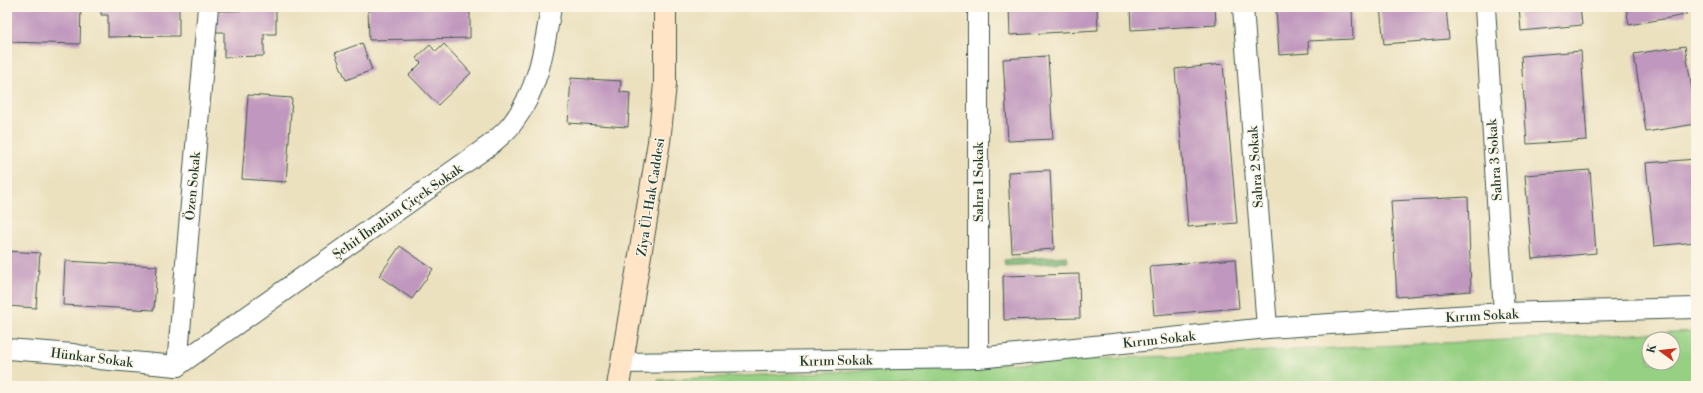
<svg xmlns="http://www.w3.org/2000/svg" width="1703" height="393" font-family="'Libre Bodoni',serif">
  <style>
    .green { fill: #96d083; stroke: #5a865c; fill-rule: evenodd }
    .forest { fill: #78b271; stroke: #4c7852 }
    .building { fill: #c097be }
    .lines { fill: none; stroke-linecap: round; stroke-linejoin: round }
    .street-casing { stroke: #3e5649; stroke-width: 22 }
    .secondary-casing { stroke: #3e5649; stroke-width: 24 }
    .street { stroke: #fff; stroke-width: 20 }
    .secondary { stroke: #ffe4c6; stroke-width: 22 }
    .labels { text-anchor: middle; stroke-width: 3; stroke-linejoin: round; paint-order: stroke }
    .street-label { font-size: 13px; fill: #1f3d34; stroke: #fcf5e5 }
  </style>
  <rect width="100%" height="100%" fill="#fcf5e5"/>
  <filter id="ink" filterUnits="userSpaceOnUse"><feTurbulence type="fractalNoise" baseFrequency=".025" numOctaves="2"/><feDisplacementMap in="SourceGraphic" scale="8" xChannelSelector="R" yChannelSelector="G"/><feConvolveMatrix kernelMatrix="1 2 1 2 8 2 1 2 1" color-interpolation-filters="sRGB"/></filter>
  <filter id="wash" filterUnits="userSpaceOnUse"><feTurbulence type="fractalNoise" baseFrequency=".012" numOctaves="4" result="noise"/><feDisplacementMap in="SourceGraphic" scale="16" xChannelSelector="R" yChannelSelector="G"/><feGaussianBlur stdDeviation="0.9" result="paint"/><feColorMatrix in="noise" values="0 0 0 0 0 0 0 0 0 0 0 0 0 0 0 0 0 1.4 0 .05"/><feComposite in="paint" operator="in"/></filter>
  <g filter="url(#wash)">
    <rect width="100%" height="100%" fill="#ebe1bf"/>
    <path class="green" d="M1696,331V386H658V380ZM1649,339H1673V363H1649Z"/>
    <polygon class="forest" points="1067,256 1068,262 1005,266 1004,260"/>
    <g id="blocks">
      <g class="building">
        <polygon points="7,7 81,7 80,44 7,42"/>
        <polygon points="101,7 179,7 179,36 108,37 108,15 101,15"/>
        <polygon points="218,7 237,7 237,8 219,9"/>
        <polygon points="368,7 470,7 470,38 369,40"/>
        <polygon points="1009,7 1097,7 1098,30 1010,35"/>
        <polygon points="1130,7 1215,7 1216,25 1131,30"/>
        <polygon points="1276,7 1352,7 1353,39 1308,41 1309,53 1279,55"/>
        <polygon points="1380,7 1446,7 1449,39 1384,44"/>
        <polygon points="1519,7 1580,7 1582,25 1521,31"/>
        <polygon points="1626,7 1685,7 1686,15 1629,25"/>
        <polygon points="276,10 276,34 264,34 264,56 224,57 224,32 216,32 216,11"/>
        <polygon points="362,43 372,70 346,80 335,53"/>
        <polygon points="444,44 471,73 438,105 409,75 421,63 416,58 430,45 436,52"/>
        <polygon points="1685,46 1696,115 1696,124 1646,132 1634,54"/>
        <polygon points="1581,51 1587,140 1527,144 1521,56"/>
        <polygon points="1048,56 1053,139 1008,141 1003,59"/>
        <polygon points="1223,64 1237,223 1188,227 1175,69"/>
        <polygon points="571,78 621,81 620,92 630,93 628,127 568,123"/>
        <polygon points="248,95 292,98 286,182 242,179"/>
        <polygon points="1696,159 1696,242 1654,246 1646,163"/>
        <polygon points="1050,170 1054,249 1012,252 1008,172"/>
        <polygon points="1590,170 1596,253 1532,259 1525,175"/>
        <polygon points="1468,197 1471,291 1397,297 1391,201"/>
        <polygon points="400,246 433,269 412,299 379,276"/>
        <polygon points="7,251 40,253 36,308 7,306"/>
        <polygon points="1235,259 1239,308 1154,315 1150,266"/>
        <polygon points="65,261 157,266 154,310 63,305"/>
        <polygon points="1079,274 1080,318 1004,320 1003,276"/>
      </g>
    </g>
  </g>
  <g filter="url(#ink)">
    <use href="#blocks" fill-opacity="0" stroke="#3e5649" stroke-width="1"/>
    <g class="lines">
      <defs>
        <g id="street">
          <polyline points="978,7 978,358"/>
          <polyline points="1243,7 1267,328"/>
          <polyline points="1485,7 1504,313"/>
          <polyline points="7,349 73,354 99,359 177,366"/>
          <polyline points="622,363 978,358 1267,328 1504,313 1696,308"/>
          <path d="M177,366L490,145C498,138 506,132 512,124C539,89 544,49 551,7"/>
          <polyline points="177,366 208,7"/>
        </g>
        <polyline id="secondary" points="618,386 659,142 665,84 665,7"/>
      </defs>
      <use href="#street" class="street-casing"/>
      <use href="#secondary" class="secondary-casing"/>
      <use href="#street" class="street"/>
      <use href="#secondary" class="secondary"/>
    </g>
  </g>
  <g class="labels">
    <g class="street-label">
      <text transform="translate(1494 160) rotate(-94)" y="5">Sahra 3 Sokak</text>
      <text transform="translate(1255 167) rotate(-94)" y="5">Sahra 2 Sokak</text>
      <text transform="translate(978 182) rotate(-90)" y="5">Sahra 1 Sokak</text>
      <text transform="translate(192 186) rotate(-85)" y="5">Özen Sokak</text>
      <text transform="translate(650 197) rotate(-81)" y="5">Ziya Ül-Hak Caddesi</text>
      <text transform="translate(397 211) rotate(-35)" y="5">Şehit İbrahim Çiçek Sokak</text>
      <text transform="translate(1482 315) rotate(-3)" y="5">Kırım Sokak</text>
      <text transform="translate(1159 339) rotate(-6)" y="5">Kırım Sokak</text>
      <text transform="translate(92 357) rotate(7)" y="5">Hünkar Sokak</text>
      <text transform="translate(836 360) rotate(-1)" y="5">Kırım Sokak</text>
    </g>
  </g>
  <rect width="1703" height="393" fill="none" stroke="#fcf5e5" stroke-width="24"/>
  <g transform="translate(1661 351) rotate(285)"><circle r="19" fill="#fcf5e5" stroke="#a4ab9e"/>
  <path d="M0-3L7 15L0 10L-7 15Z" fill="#c8321e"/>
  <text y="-6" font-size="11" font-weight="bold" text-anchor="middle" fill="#1f3d34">K</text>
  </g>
</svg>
